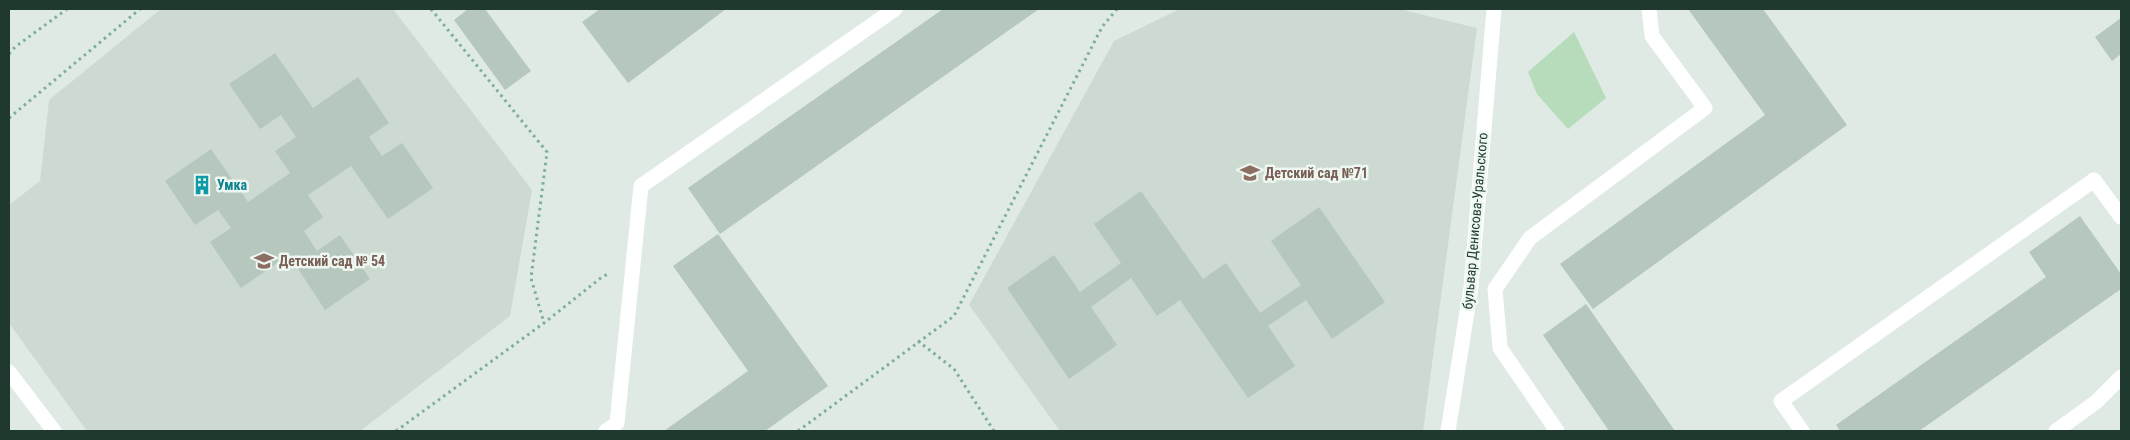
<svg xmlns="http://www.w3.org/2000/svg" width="2130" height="440" font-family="'Roboto Condensed',sans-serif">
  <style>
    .built { fill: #ccdad2 }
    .green { fill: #b6dcbb }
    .building { fill: #b6c7be }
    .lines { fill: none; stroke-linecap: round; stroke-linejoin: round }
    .path { stroke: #7eae99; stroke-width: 3; stroke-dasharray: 2.5 4; stroke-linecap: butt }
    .service { stroke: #fff; stroke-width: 15 }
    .pedestrian { stroke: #fff; stroke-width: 15 }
    .tertiary { stroke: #fff; stroke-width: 15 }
    .labels { text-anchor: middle; stroke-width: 5; stroke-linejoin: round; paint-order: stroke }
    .education-label { font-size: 14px; font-weight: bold; fill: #785e54; stroke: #eef7f1; text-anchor: start }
    .culture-label { font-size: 14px; font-weight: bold; fill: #0d838f; stroke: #eef7f1; text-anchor: start }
    .street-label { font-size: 14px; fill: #1f392f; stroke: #eef7f1 }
  </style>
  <rect width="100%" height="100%" fill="#deeae3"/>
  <g class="built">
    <polygon points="161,9 393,9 532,190 510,316 360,431 87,431 9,323 9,205 40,181 49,100"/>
    <polygon points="1180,9 1399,9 1477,28 1423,431 1060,431 969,305 1114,41"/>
  </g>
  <polygon class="green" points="1574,32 1606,98 1568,129 1537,94 1528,72"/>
  <g class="building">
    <polygon points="468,9 485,9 531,71 505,90 454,20"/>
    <polygon points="600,9 726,9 628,83 582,22"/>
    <polygon points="943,9 1039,9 720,234 688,188"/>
    <polygon points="1688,9 1763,9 1847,125 1593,309 1560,264 1765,115"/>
    <polygon points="2121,18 2121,54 2112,61 2095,37"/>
    <polygon points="275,53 313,108 358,77 389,123 369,137 382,156 402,143 433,188 388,219 351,166 308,195 323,217 304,231 317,251 340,235 370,279 325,310 289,255 241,288 210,242 231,228 218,210 195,225 165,181 211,149 248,202 290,173 275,151 296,137 281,115 260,129 229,84"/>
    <polygon points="1141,191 1203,279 1226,263 1260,313 1301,285 1271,241 1319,207 1385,302 1332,339 1306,300 1268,326 1295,366 1248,398 1180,300 1157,316 1131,278 1091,307 1117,345 1069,379 1007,288 1054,255 1080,292 1121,263 1094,224"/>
    <polygon points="2080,216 2121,274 2121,289 1919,431 1840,431 1836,425 2046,277 2029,252"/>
    <polygon points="718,234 828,386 765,431 664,431 748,371 673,266"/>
    <polygon points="1586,304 1675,431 1609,431 1543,335"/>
  </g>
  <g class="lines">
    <g class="path">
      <polyline points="431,9 547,152 531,278 544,323"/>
      <polyline points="9,54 15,47 67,9"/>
      <polyline points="9,118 140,9"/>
      <polyline points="918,341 954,369 994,431"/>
      <polyline points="396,431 544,323 602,277 610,273"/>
      <polyline points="798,431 954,316 1102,27 1117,9"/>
    </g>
    <g class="service">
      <polyline points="9,372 54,431"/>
      <polyline points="606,431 617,423 641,186 895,9"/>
      <polyline points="1557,431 1500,348 1495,289 1530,238 1705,108 1652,36 1649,9"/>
      <polyline points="1802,431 1781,401 2094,180 2121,217"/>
    </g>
    <polyline class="pedestrian" points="1448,431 1471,287 1494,9"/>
    <polyline class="tertiary" points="2056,431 2096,402 2121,377"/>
  </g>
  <defs>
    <symbol id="school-bare" viewBox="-9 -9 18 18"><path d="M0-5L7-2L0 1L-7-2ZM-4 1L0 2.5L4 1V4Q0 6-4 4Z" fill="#8d6e63" stroke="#eef7f1" stroke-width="2.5" paint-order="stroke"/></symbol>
    <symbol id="building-bare" viewBox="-9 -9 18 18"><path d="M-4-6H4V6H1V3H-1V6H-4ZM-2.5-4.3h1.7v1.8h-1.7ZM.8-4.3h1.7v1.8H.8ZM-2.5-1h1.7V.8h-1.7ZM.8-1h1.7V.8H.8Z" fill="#0f9aa8" stroke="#eef7f1" stroke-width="2.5" paint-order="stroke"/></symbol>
  </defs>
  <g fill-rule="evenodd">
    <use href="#school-bare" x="1236" y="159" width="28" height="28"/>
    <use href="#building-bare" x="188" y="171" width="28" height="28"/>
    <use href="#school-bare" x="250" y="247" width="28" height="28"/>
  </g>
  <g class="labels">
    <g class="education-label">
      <text x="1265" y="178">Детский сад №71</text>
      <text x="279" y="266">Детский сад № 54</text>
    </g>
    <g class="culture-label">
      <text x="217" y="190">Умка</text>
    </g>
    <g class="street-label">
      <text transform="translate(1475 221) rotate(-85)" y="5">бульвар Денисова-Уральского</text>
    </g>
  </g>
  <rect width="2130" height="440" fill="none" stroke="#1f392f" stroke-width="20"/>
</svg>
